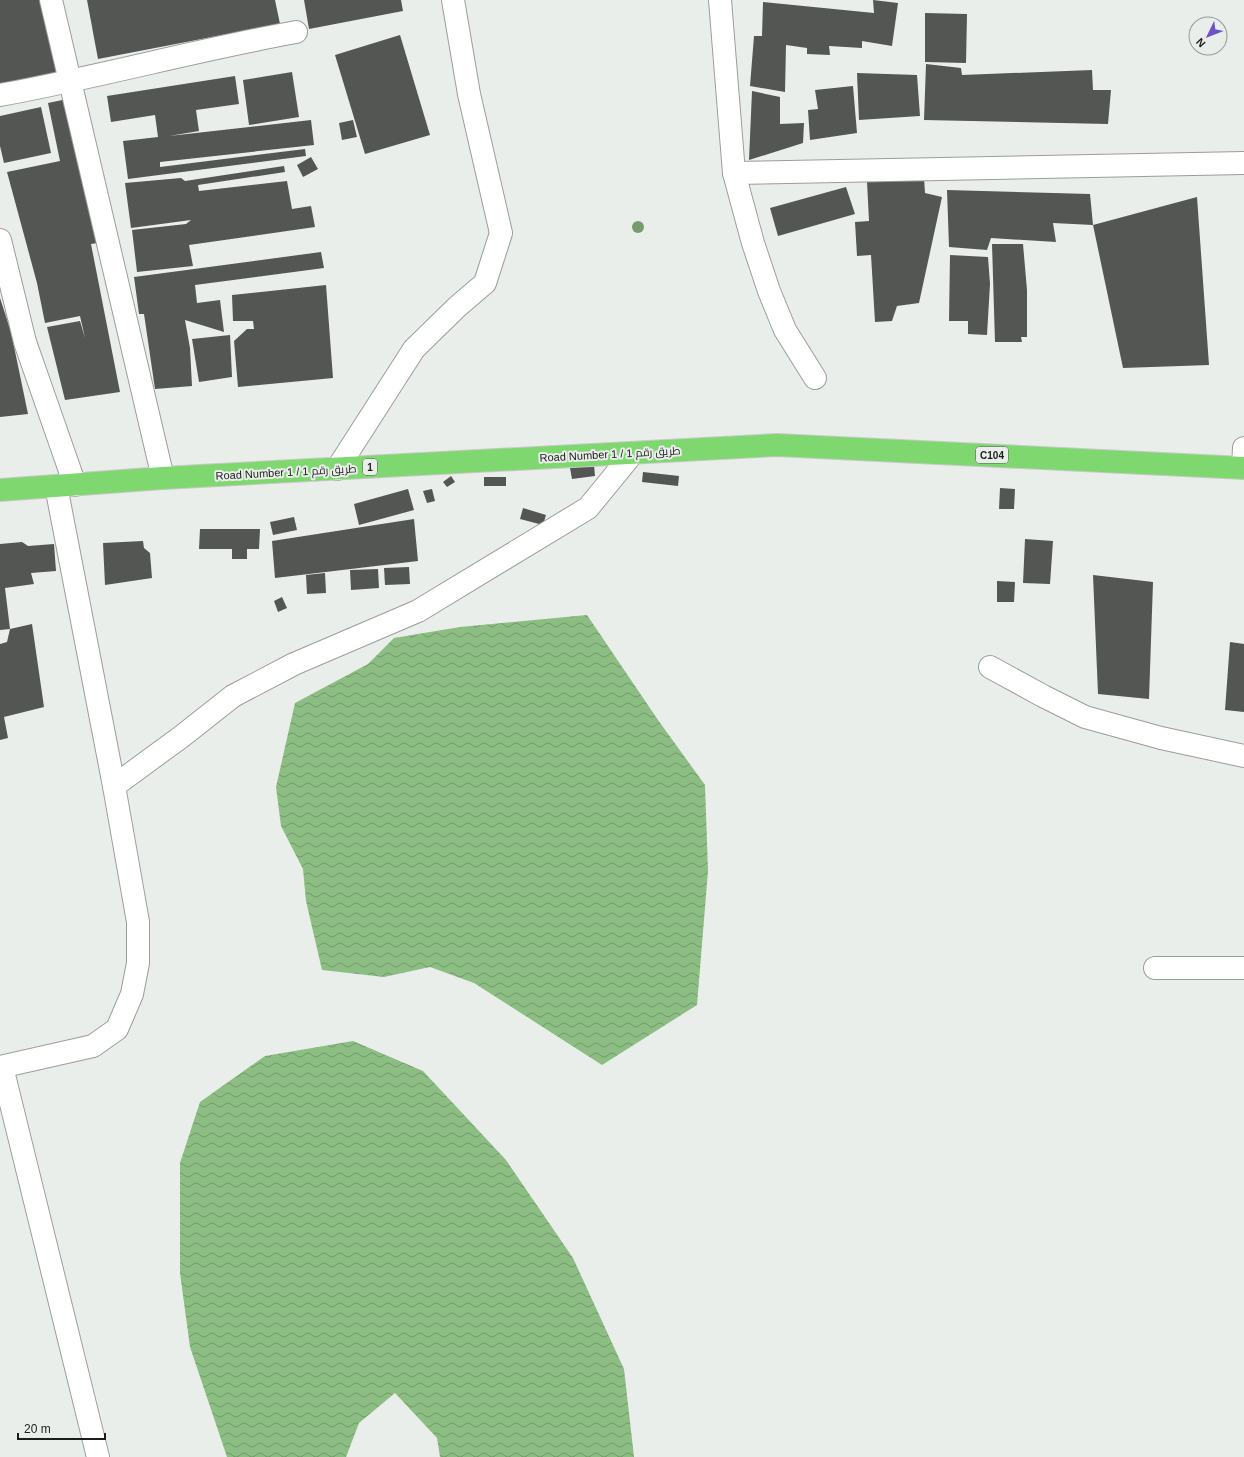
<svg xmlns="http://www.w3.org/2000/svg" width="1244" height="1457" font-family="Helvetica,Cairo,sans-serif">
  <style>
    .water { fill: url(#water-waves) }
    .building { fill: #535653 }
    .lines { fill: none; stroke-linecap: round; stroke-linejoin: round }
    .minor-casing { stroke: #9a9e99; stroke-width: 24 }
    .highway-casing { stroke: #c8c9c8; stroke-width: 24 }
    .minor { stroke: #fff; stroke-width: 22 }
    .highway { stroke: #7fd86f; stroke-width: 22 }
    .tree { fill: #769c6e }
    .labels { text-anchor: middle; stroke-width: 4; stroke-linejoin: round; paint-order: stroke }
    .shield { fill: #eaeeea; stroke: #595b59; stroke-width: 1 }
    .shield-label { font-size: 10px; font-weight: bold; fill: #1b1c1b }
    .street-label { font-size: 11px; fill: #1b1c1b; stroke: #eaeeea }
  </style>
  <defs>
    <pattern id="water-waves" width="16" height="10" patternUnits="userSpaceOnUse"><rect width="16" height="10" fill="#8cbd83"/><path d="M0 5q4-4 8 0t8 0" fill="none" stroke="#72996a"/></pattern>
  </defs>
  <rect width="100%" height="100%" fill="#eaeeea"/>
  <g class="water">
    <polygon points="587,615 658,720 705,785 708,871 697,1005 602,1065 474,983 430,967 384,977 322,970 306,901 303,869 281,826 276,787 295,703 368,664 394,638 460,627"/>
    <polygon points="353,1041 423,1071 506,1160 573,1258 624,1369 634,1457 440,1457 437,1438 395,1393 359,1423 346,1457 227,1457 190,1347 180,1273 180,1163 200,1102 265,1056"/>
  </g>
  <g class="building">
    <polygon points="0,0 51,0 63,72 0,85"/>
    <polygon points="87,0 275,0 280,24 98,59"/>
    <polygon points="304,0 401,0 403,11 309,29"/>
    <polygon points="873,0 898,3 892,46 862,41 862,48 829,46 830,55 807,54 807,48 786,45 785,92 750,86 754,36 762,36 763,2 874,13"/>
    <polygon points="925,13 967,14 966,63 925,62"/>
    <polygon points="400,35 430,135 365,154 335,55"/>
    <polygon points="926,64 961,68 962,75 1092,70 1093,90 1111,90 1108,124 924,120"/>
    <polygon points="292,72 299,117 249,125 243,80"/>
    <polygon points="857,73 917,75 920,116 859,120"/>
    <polygon points="235,76 239,104 196,110 199,131 169,136 311,120 314,145 160,162 160,167 305,149 306,156 128,179 123,141 158,137 155,115 111,122 107,96"/>
    <polygon points="853,86 857,133 810,140 808,110 818,109 815,90"/>
    <polygon points="752,91 780,97 780,124 804,123 803,143 749,160"/>
    <polygon points="72,98 98,243 91,244 120,392 65,400 47,327 80,321 85,338 80,316 45,323 37,283 7,172 60,161 48,103"/>
    <polygon points="41,107 51,153 4,163 0,146 0,116"/>
    <polygon points="353,120 357,137 342,140 339,123"/>
    <polygon points="311,157 318,169 303,177 297,165"/>
    <polygon points="284,166 285,172 198,185 199,191 287,181 292,209 311,206 315,227 189,245 193,266 137,272 132,230 186,224 191,220 131,228 125,183 181,178 185,181"/>
    <polygon points="924,178 925,193 942,197 919,303 897,306 892,321 875,322 871,255 857,256 855,222 869,221 867,181"/>
    <polygon points="846,187 855,214 778,236 770,208"/>
    <polygon points="947,190 1090,194 1093,225 1197,197 1209,365 1123,368 1093,225 1053,223 1056,242 991,238 987,250 949,247"/>
    <polygon points="992,244 1023,244 1027,290 1027,337 1021,337 1022,342 995,342"/>
    <polygon points="321,252 324,268 195,285 197,303 220,300 224,332 185,320 190,348 192,386 155,389 144,314 139,314 134,277"/>
    <polygon points="950,255 988,257 990,284 987,335 968,334 968,321 949,321"/>
    <polygon points="326,285 333,378 238,387 234,341 247,329 254,329 253,321 233,321 232,295"/>
    <polygon points="0,298 11,332 28,414 0,417"/>
    <polygon points="230,335 232,377 199,382 192,339"/>
    <polygon points="594,465 595,476 572,479 570,468"/>
    <polygon points="643,472 679,476 678,486 642,482"/>
    <polygon points="451,476 455,482 447,487 443,482"/>
    <rect x="484" y="477" width="22" height="9"/>
    <polygon points="1000,488 1015,489 1014,509 999,509"/>
    <polygon points="408,489 414,510 359,525 354,504"/>
    <polygon points="432,489 435,501 427,503 423,491"/>
    <polygon points="523,508 546,515 543,525 520,519"/>
    <polygon points="294,517 297,530 273,535 270,522"/>
    <polygon points="414,519 418,561 275,578 272,541"/>
    <polygon points="200,529 260,529 259,549 247,549 247,559 232,559 232,549 199,549"/>
    <polygon points="1025,539 1053,541 1050,584 1023,583"/>
    <polygon points="143,541 144,548 150,553 152,578 105,585 103,543"/>
    <polygon points="22,542 28,546 54,544 56,571 31,573 34,584 5,588 10,629 0,630 0,544"/>
    <polygon points="409,567 410,584 385,585 384,568"/>
    <polygon points="378,569 379,588 351,590 350,570"/>
    <polygon points="325,573 326,593 307,594 306,575"/>
    <polygon points="1093,575 1153,582 1149,699 1098,694"/>
    <polygon points="997,581 1015,582 1014,602 997,602"/>
    <polygon points="282,597 287,608 278,612 274,601"/>
    <polygon points="32,624 44,707 4,717 8,738 0,740 0,644 7,642 10,629"/>
    <polygon points="1230,642 1244,644 1244,712 1225,710"/>
  </g>
  <g class="lines">
    <defs>
      <g id="minor">
        <polyline points="51,0 163,478"/>
        <polyline points="720,0 734,173 753,243 769,291 785,330 815,378"/>
        <path d="M0,95C99,77 196,50 296,32"/>
        <polyline points="734,173 1244,163"/>
        <polyline points="0,240 25,342 75,485"/>
        <polyline points="1243,468 1244,448"/>
        <polyline points="337,469 414,349 457,307 485,283 501,233 469,94 453,0"/>
        <polyline points="990,667 1043,696 1085,717 1161,738 1244,756"/>
        <polyline points="114,786 181,737 233,696 294,664 418,611 588,508 633,453"/>
        <polyline points="1155,968 1244,968"/>
        <polyline points="0,1067 93,1046 117,1029 132,994 138,963 138,922 114,786 56,486"/>
        <polyline points="2,1067 98,1457"/>
      </g>
      <polyline id="highway" points="0,490 163,478 777,445 1244,468"/>
    </defs>
    <use href="#minor" class="minor-casing"/>
    <use href="#highway" class="highway-casing"/>
    <use href="#minor" class="minor"/>
    <use href="#highway" class="highway"/>
  </g>
  <circle class="tree" cx="638" cy="227" r="6"/>
  <g class="labels">
    <g class="shield">
      <rect x="976" y="447" width="32" height="16" rx="3"/>
      <rect x="363" y="459" width="14" height="16" rx="3"/>
    </g>
    <g class="shield-label">
      <text x="992" y="459">C104</text>
      <text x="370" y="471">1</text>
    </g>
    <g class="street-label">
      <text transform="translate(610 454) rotate(-3)" y="4">Road Number 1 / طريق رقم 1</text>
      <text transform="translate(286 472) rotate(-3)" y="4">Road Number 1 / طريق رقم 1</text>
    </g>
  </g>
  <g transform="translate(1208 36) rotate(227)"><circle r="19" fill="#eaeeea" stroke="#979a97"/>
  <path d="M0-3L7 15L0 10L-7 15Z" fill="#7051ca"/>
  <text y="-6" font-size="11" font-weight="bold" text-anchor="middle" fill="#1b1c1b">N</text>
  </g>
  <path d="M18 1433v6h87v-6" fill="none" stroke="#1b1c1b" stroke-width="2"/>
  <text x="24" y="1433" font-size="12" fill="#1b1c1b" stroke="#eaeeea" stroke-width="3" paint-order="stroke">20 m</text>
</svg>
